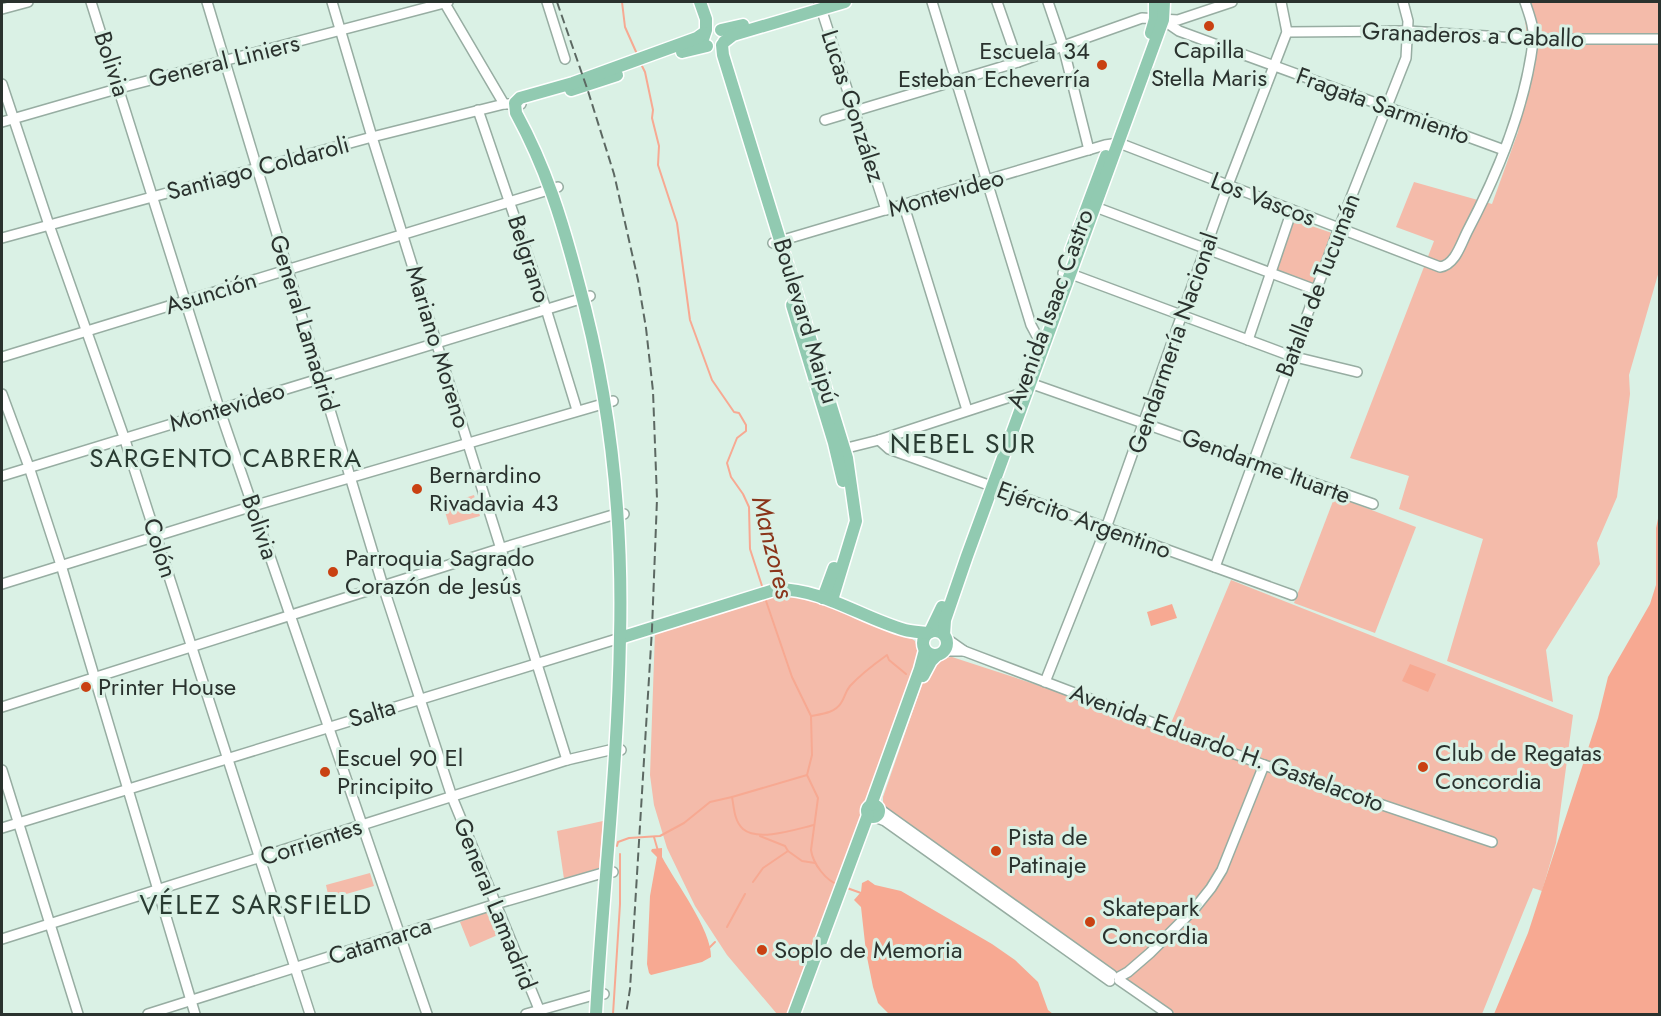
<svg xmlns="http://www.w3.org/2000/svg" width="1661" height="1016" font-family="Jost,sans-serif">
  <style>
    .green { fill: #f4bbaa }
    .water { fill: #f7a992 }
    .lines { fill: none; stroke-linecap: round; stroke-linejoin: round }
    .stream { stroke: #f7a992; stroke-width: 2 }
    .minor-casing { stroke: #97ada2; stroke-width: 12 }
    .major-casing { stroke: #fff; stroke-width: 15 }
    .minor { stroke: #fff; stroke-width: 9 }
    .major { stroke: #91cab1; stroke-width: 12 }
    .rail { stroke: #5c6862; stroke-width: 2; stroke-dasharray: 9 4.5; stroke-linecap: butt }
    .poi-dot { fill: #c94112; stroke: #daf1e5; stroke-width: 2 }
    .labels { text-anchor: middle; stroke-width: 6; stroke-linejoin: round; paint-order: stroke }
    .street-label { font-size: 24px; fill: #2a322e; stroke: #daf1e5 }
    .poi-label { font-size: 24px; fill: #2a322e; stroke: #daf1e5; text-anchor: start }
    .neighbourhood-label { font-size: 26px; letter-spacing: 1.5px; fill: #2a3c33; stroke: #daf1e5 }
    .water-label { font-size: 26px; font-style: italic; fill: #8a351b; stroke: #daf1e5 }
    .quarter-label { font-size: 27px; letter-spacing: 1.5px; fill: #2a3c33; stroke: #daf1e5 }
  </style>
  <rect width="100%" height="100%" fill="#daf1e5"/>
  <g class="green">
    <polygon points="1523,2 1659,2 1659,271 1629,375 1630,394 1617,497 1597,543 1600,564 1546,650 1553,702 1447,661 1483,539 1399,509 1409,476 1350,458 1434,241 1396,227 1414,182 1492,204 1518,132 1530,64"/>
    <polygon points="1294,220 1332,233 1313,284 1275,272"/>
    <polygon points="474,495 480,516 449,525 443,505"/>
    <polygon points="1335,496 1416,527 1375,633 1294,603"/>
    <polygon points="1231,580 1573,715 1556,843 1542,891 1533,888 1482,1014 1176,1014 887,811 883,805 883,797 926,673 940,658 952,657 1169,728"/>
    <path d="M784,594C819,594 872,622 906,635L915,641L919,653L868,801L863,807V814L789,1014H777L727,955L695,906L667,848L654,805L650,775L655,632Z"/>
    <polygon points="603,821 599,868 564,879 557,831"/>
    <polygon points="370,873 374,886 329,899 326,885"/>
    <polygon points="486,911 493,915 500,934 470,947 460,922"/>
  </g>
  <g class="water">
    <polygon points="1659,514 1659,1014 1494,1014 1528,933 1598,718 1608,677 1650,604 1656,585 1656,528"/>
    <polygon points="1172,604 1177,618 1151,626 1147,612"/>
    <polygon points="1410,664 1436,674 1428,692 1402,681"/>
    <path d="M662,848V857C675,882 712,930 711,957L702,962L651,975L649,973L647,964L650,896L657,857L651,851L652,849Z"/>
    <polygon points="868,880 875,885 901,891 992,944 1015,960 1038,982 1048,1010 1053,1014 889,1014 878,1003 873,987 866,952 861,907 854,900 861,892 862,883"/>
  </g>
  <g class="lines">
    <g class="stream">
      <polyline points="622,2 625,27 637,54"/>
      <polyline points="640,62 645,72 653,110 652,118 659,146 658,165 677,223 690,320 712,380 734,412 739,413 746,425 746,431 737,438 727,463 731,477 743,494 749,507 750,549 763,589"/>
      <path d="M765,598L792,677L811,716L812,755L807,775L818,798L811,850C813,864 826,881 839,885"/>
      <path d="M811,716C821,714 835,713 841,703C845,697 845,692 850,686C861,674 873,665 887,655L889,660L906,674"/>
      <polyline points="732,797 807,775"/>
      <polyline points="760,836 785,846 788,851"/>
      <polyline points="654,837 658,851"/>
      <path d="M617,846L618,842L629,838L660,836L684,823L710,802L732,797C734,807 734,821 743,829C758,842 797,829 814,825"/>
      <polyline points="753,882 763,868 788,851 802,861 815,863"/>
      <polyline points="847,888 861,893"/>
      <polyline points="727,927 745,894"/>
      <polyline points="708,949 715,942"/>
      <polyline points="613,1014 620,904 620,854"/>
    </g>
    <defs>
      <g id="minor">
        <polyline points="91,2 219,408 427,1014"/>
        <polyline points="207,2 383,586 452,797 541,1014"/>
        <polyline points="332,2 372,137 567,760"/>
        <polyline points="444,2 504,104"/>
        <polyline points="547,2 565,59"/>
        <polyline points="819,2 886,210"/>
        <polyline points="932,2 1031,325 1039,340"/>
        <polyline points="997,2 1018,62"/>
        <polyline points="1048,2 1063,46 1089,150"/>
        <polyline points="2,9 28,2"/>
        <polyline points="1163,20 1179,31 1504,150"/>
        <polyline points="1287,32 1408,31 1534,39 1660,39"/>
        <polyline points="2,84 49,225 124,437 310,1014"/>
        <polyline points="478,110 546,309 577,410"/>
        <polyline points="825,120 1018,62 1142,18 1178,20 1232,2"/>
        <polyline points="2,122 120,88 448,2"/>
        <polyline points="1090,205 1316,290"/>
        <polyline points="904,206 967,410"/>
        <polyline points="2,238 372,137 504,104 521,104"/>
        <path d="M773,243L1105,145L1119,143L1440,267C1455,265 1461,244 1467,232C1498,173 1525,108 1533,42C1535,29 1529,14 1525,2"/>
        <polyline points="1063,273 1071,274 1291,356 1357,372"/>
        <polyline points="1248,340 1292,210"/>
        <polyline points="2,357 558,187"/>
        <polyline points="1024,381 1373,504"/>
        <polyline points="2,394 29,467 61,565 195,1014"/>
        <polyline points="879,440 889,449 1292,595"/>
        <polyline points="839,450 879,440 1019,394 1026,395"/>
        <polyline points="2,476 590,296"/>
        <polyline points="1215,567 1339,228 1406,58 1408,21 1403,2"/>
        <polyline points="2,584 253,506 613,401"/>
        <polyline points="947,639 964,651 1264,765 1492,842"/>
        <polyline points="945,651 964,651"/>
        <polyline points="1045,682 1106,528 1228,185 1287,32 1281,2"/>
        <polyline points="2,707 499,549 616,514 624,514"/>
        <polyline points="2,770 78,1014"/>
        <polyline points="878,808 1112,975"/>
        <polyline points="875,817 885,821 1110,981"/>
        <polyline points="2,828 620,638"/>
        <polyline points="2,939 567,760 614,749 621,750"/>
        <polyline points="1119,977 1128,972 1150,953 1195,908 1211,888 1222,870 1264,765"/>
        <polyline points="1119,980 1168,1014"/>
        <polyline points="148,1014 496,904 606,872 613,872"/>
        <polyline points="526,1014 597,994 604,994"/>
      </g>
      <g id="major">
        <polyline points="700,2 706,19 706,30 703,39"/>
        <polyline points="721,30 743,25"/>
        <polyline points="1151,33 1155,19 1155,2"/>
        <polyline points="724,42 733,35 845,2"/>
        <polyline points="722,45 723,55 847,458 856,521 832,600"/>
        <polyline points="682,52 707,46"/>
        <polyline points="571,90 617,75"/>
        <polyline points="1071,250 1106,156"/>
        <polyline points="792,305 834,443 843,481"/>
        <polyline points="823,598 834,568"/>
        <circle cx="935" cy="643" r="12"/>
        <polyline points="930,632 942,607"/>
        <polyline points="944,635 945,620 967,556 1163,20 1164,2"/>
        <path d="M620,638L777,589C823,589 862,618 905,630C912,632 920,632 928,633"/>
        <polyline points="923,676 931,661 937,655"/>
        <circle cx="873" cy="811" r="6"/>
        <polyline points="871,805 920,669 925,650"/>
        <path d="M596,1014C603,889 618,763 620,637C623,517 610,396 578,281C562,220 546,168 516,113L515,103L520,98L573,83L697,38L704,33"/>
        <polyline points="794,1014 868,815"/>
      </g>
    </defs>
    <use href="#minor" class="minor-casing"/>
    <use href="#major" class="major-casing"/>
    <use href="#minor" class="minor"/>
    <use href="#major" class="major"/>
    <polyline class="rail" points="557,2 588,91 614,174 638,280 646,328 653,391 657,499 652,629 630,989 626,1014"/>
  </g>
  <g class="poi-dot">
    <circle cx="1209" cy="26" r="6"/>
    <circle cx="1102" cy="65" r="6"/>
    <circle cx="417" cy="489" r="6"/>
    <circle cx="333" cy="572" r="6"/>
    <circle cx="86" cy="687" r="6"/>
    <circle cx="1423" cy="767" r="6"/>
    <circle cx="325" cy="772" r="6"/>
    <circle cx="996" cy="851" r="6"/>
    <circle cx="1090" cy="922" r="6"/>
    <circle cx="762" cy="950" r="6"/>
  </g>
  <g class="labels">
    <g class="street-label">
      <text transform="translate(1473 35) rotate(2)" y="8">Granaderos a Caballo</text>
      <text transform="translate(224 61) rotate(-14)" y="8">General Liniers</text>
      <text transform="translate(112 64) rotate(72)" y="8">Bolivia</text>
      <text transform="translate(853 106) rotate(72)" y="8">Lucas González</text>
      <text transform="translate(1383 106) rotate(20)" y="8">Fragata Sarmiento</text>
      <text transform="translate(258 168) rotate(-15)" y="8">Santiago Coldaroli</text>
      <text transform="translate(946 193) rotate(-16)" y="8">Montevideo</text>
      <text transform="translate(1263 199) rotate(21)" y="8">Los Vascos</text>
      <text transform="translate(529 259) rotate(72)" y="8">Belgrano</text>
      <text transform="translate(1318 285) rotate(-69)" y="8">Batalla de Tucumán</text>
      <text transform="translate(211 293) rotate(-17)" y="8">Asunción</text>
      <text transform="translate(1050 309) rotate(-70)" y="8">Avenida Isaac Castro</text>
      <text transform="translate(806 321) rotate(73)" y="8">Boulevard Maipú</text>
      <text transform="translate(304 323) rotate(73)" y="8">General Lamadrid</text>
      <text transform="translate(1173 343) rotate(-71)" y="8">Gendarmería Nacional</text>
      <text transform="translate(438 347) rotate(73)" y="8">Mariano Moreno</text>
      <text transform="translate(227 407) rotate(-17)" y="8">Montevideo</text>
      <text transform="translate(1266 466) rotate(20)" y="8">Gendarme Ituarte</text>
      <text transform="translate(1084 520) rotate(20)" y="8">Ejército Argentino</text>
      <text transform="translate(260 527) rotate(71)" y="8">Bolivia</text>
      <text transform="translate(160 548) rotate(72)" y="8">Colón</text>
      <text transform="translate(372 713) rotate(-17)" y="8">Salta</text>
      <text transform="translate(1227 748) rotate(20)" y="8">Avenida Eduardo H. Gastelacoto</text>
      <text transform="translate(311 842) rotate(-18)" y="8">Corrientes</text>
      <text transform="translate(495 904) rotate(68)" y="8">General Lamadrid</text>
      <text transform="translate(380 941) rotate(-18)" y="8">Catamarca</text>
    </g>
    <g class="poi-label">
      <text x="1209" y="58" text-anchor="middle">Capilla<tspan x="1209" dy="28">Stella Maris</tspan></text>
      <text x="1090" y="59" text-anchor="end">Escuela 34<tspan x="1090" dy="28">Esteban Echeverría</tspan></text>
      <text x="429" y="483">Bernardino<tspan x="429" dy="28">Rivadavia 43</tspan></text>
      <text x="345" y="566">Parroquia Sagrado<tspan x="345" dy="28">Corazón de Jesús</tspan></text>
      <text x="98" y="695">Printer House</text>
      <text x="1435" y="761">Club de Regatas<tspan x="1435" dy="28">Concordia</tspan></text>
      <text x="337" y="766">Escuel 90 El<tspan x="337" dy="28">Principito</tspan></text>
      <text x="1008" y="845">Pista de<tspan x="1008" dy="28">Patinaje</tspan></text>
      <text x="1102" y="916">Skatepark<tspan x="1102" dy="28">Concordia</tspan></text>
      <text x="774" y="958">Soplo de Memoria</text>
    </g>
    <g class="neighbourhood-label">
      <text x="226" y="467">SARGENTO CABRERA</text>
    </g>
    <g class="water-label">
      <text transform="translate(773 547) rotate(76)" y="9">Manzores</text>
    </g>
    <g class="quarter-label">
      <text x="963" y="453">NEBEL SUR</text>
      <text x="256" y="914">VÉLEZ SARSFIELD</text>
    </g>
  </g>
  <rect width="1661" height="1016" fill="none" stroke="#2a322e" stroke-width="6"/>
</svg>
